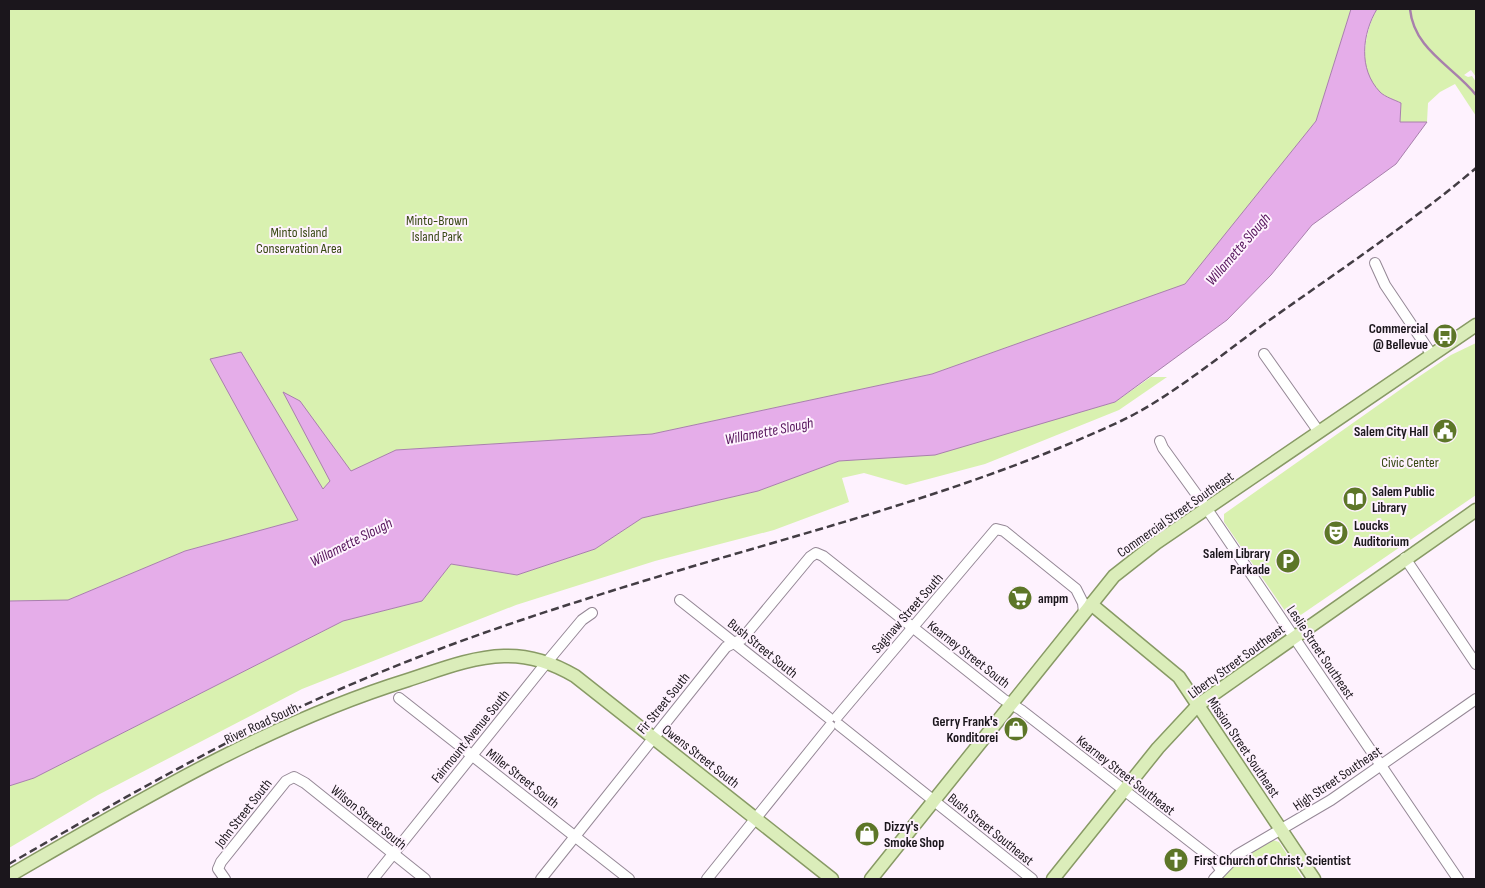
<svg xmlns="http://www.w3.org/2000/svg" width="1485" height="888" font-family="'Sofia Sans Condensed',sans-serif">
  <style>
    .green { fill: #d9f1b0 }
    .water { fill: #e5ade9; stroke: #a880ac }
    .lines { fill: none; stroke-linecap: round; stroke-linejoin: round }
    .stream { stroke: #a880ac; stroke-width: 2.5 }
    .minor-casing { stroke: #958896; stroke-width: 12 }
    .major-casing { stroke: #889a65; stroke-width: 15 }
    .minor { stroke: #fff; stroke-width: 10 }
    .major { stroke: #dbedba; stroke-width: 12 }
    .rail { stroke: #433d44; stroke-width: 2.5; stroke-dasharray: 8 4; stroke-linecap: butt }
    .labels { text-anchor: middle; stroke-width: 4; stroke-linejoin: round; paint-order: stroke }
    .park-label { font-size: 14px; fill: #384813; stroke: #fef2fe }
    .poi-label { font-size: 14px; font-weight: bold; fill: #1b161c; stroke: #fef2fe; text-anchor: start }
    .street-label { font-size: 14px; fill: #1b161c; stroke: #fef2fe }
    .water-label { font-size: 15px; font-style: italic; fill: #54125a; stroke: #fef2fe }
  </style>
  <rect width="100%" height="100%" fill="#fef2fe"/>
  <g class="green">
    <polygon points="9,9 1351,9 1316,121 1186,284 932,374 652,434 396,450 298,520 185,551 68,600 9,601"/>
    <path d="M1377,9H1476V77L1471,70L1464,75L1468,77L1472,76L1476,82V116L1455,84L1440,92L1428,103L1427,122H1400L1401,103C1395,100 1389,98 1383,95C1356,77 1364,32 1377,9Z"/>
    <polygon points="1476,343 1476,495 1292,621 1224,522 1224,514 1411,382 1451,355"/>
    <polygon points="1151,377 1167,377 1119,410 985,464 906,485 864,473 842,478 849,502 774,530 655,561 516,605 302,689 98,795 9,848 9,786 34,778 343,621 422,601 451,564 517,575 595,549 642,518 758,491 839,461 935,454 1115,402"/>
    <polygon points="1273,840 1279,842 1303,879 1219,879 1249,852"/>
  </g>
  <path class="water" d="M1351,9H1377C1362,34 1358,69 1380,92C1385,97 1395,100 1401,103L1400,122H1427L1396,164L1312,225L1271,275L1227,320L1115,402L935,455L839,461L758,491L642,518L595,549L517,575L451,564L422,601L343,621L34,778L9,786V601L68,600L185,551L298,520L210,359L241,352L323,489L330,481L283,392L300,401L351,471L396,450L652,434L932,374L1185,284L1316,121Z"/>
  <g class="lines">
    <path class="stream" d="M1410,9C1414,50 1453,66 1476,95"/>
    <defs>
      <g id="minor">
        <polyline points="1375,263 1385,285 1432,355"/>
        <polyline points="1264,354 1319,432"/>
        <polyline points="1160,441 1163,448 1207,509 1458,879"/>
        <polyline points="1405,558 1476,664"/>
        <polyline points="680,600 829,718"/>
        <polyline points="399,698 629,879"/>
        <polyline points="837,717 996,529 1004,531 1076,589 1083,603 1084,613"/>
        <polyline points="839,725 1032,879"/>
        <polyline points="225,879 218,869 221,862 286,781 294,777 305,783 425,879"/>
        <polyline points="373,879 547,662 582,620 592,613"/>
        <polyline points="541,879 726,647 742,639 810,557 816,553 823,556 1003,699 1021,710 1214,860 1221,870"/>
        <polyline points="707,879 830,726"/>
        <polyline points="1214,879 1237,855 1331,800 1476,699"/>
      </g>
      <g id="major">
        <polyline points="1091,604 1179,677 1314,879"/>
        <path d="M9,876C137,802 266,724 408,680C439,670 471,657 504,656C530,655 553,663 575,676L832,879"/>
        <polyline points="871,879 1114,576 1156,543 1476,325"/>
        <polyline points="1053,879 1158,748 1198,705 1476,510"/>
      </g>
    </defs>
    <use href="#minor" class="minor-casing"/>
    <use href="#major" class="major-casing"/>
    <use href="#minor" class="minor"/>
    <use href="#major" class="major"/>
    <path class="rail" d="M9,864C99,812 189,760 283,715C380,669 481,632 583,600C762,542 949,501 1121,421C1173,396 1223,353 1271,319C1340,270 1411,223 1476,168"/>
  </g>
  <defs>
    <symbol id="bus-disc" viewBox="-11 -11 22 22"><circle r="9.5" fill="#5d7628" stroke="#fef2fe"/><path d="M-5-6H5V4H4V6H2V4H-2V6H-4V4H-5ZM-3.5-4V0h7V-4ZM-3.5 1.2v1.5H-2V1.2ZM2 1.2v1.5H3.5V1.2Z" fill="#fff"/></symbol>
    <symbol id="civic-disc" viewBox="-11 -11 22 22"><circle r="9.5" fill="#5d7628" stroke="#fef2fe"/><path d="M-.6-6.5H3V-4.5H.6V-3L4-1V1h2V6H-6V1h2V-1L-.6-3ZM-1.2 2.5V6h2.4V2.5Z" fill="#fff"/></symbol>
    <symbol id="library-disc" viewBox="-11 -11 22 22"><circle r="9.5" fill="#5d7628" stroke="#fef2fe"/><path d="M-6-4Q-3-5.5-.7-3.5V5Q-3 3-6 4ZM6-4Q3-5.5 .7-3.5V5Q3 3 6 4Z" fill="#fff"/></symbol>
    <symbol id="theatre-disc" viewBox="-11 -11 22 22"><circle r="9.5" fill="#5d7628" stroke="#fef2fe"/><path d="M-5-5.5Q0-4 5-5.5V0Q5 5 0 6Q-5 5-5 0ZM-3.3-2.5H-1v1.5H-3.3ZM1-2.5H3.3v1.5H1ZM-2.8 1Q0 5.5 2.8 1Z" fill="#fff"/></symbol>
    <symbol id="parking-disc" viewBox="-11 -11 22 22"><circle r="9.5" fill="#5d7628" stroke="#fef2fe"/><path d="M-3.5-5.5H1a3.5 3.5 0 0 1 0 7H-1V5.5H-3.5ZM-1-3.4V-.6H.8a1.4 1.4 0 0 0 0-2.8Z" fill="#fff"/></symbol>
    <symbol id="supermarket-disc" viewBox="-11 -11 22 22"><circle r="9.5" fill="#5d7628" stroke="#fef2fe"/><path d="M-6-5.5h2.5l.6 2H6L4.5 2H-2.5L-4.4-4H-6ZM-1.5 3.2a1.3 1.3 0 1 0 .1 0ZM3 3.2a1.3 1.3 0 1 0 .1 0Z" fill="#fff"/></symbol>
    <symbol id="shop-disc" viewBox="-11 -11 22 22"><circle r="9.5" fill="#5d7628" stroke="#fef2fe"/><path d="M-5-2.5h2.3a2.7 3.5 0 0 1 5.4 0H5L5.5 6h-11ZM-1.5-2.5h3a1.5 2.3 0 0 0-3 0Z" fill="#fff"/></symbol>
    <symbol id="church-disc" viewBox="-11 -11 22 22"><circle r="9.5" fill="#5d7628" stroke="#fef2fe"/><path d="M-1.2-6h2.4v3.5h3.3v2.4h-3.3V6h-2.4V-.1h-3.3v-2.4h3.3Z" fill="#fff"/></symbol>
  </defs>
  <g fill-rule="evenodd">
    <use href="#bus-disc" x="1431" y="322" width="28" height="28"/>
    <use href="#civic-disc" x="1431" y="417" width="28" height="28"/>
    <use href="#library-disc" x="1341" y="485" width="28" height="28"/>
    <use href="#theatre-disc" x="1322" y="519" width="28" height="28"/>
    <use href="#parking-disc" x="1274" y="547" width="28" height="28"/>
    <use href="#supermarket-disc" x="1006" y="584" width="28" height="28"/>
    <use href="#shop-disc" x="1002" y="715" width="28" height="28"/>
    <use href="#shop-disc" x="853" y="820" width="28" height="28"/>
    <use href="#church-disc" x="1162" y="846" width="28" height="28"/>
  </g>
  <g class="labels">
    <g class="park-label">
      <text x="437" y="225">Minto-Brown<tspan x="437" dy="16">Island Park</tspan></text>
      <text x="299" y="237">Minto Island<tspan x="299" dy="16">Conservation Area</tspan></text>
      <text x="1410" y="467">Civic Center</text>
    </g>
    <g class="poi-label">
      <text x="1428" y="333" text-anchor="end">Commercial<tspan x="1428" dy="16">@ Bellevue</tspan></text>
      <text x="1428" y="436" text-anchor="end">Salem City Hall</text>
      <text x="1372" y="496">Salem Public<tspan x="1372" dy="16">Library</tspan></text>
      <text x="1354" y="530">Loucks<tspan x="1354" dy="16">Auditorium</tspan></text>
      <text x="1270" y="558" text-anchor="end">Salem Library<tspan x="1270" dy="16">Parkade</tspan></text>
      <text x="1038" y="603">ampm</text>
      <text x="998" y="726" text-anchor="end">Gerry Frank's<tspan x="998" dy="16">Konditorei</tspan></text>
      <text x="884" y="831">Dizzy's<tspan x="884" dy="16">Smoke Shop</tspan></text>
      <text x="1194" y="865">First Church of Christ, Scientist</text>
    </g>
    <g class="street-label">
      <text transform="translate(1175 514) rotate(-35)" y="5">Commercial Street Southeast</text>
      <text transform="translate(907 613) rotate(-49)" y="5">Saginaw Street South</text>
      <text transform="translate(763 648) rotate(39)" y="5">Bush Street South</text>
      <text transform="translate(1321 652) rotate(56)" y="5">Leslie Street Southeast</text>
      <text transform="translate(969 654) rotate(38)" y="5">Kearney Street South</text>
      <text transform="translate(1236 661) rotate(-36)" y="5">Liberty Street Southeast</text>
      <text transform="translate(663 703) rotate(-51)" y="5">Fir Street South</text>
      <text transform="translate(261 723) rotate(-25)" y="5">River Road South</text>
      <text transform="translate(470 736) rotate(-51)" y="5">Fairmount Avenue South</text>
      <text transform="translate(1244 747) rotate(56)" y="5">Mission Street Southeast</text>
      <text transform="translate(701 756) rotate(38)" y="5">Owens Street South</text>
      <text transform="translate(1126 775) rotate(38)" y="5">Kearney Street Southeast</text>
      <text transform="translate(523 778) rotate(38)" y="5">Miller Street South</text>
      <text transform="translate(1337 778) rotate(-34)" y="5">High Street Southeast</text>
      <text transform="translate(243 813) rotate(-52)" y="5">John Street South</text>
      <text transform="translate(369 817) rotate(39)" y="5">Wilson Street South</text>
      <text transform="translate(991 829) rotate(39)" y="5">Bush Street Southeast</text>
    </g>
    <g class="water-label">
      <text transform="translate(1238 249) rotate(-49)" y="5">Willamette Slough</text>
      <text transform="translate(769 431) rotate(-11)" y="5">Willamette Slough</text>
      <text transform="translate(351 542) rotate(-27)" y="5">Willamette Slough</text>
    </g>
  </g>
  <rect width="1485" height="888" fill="none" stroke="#1b161c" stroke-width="20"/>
</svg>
